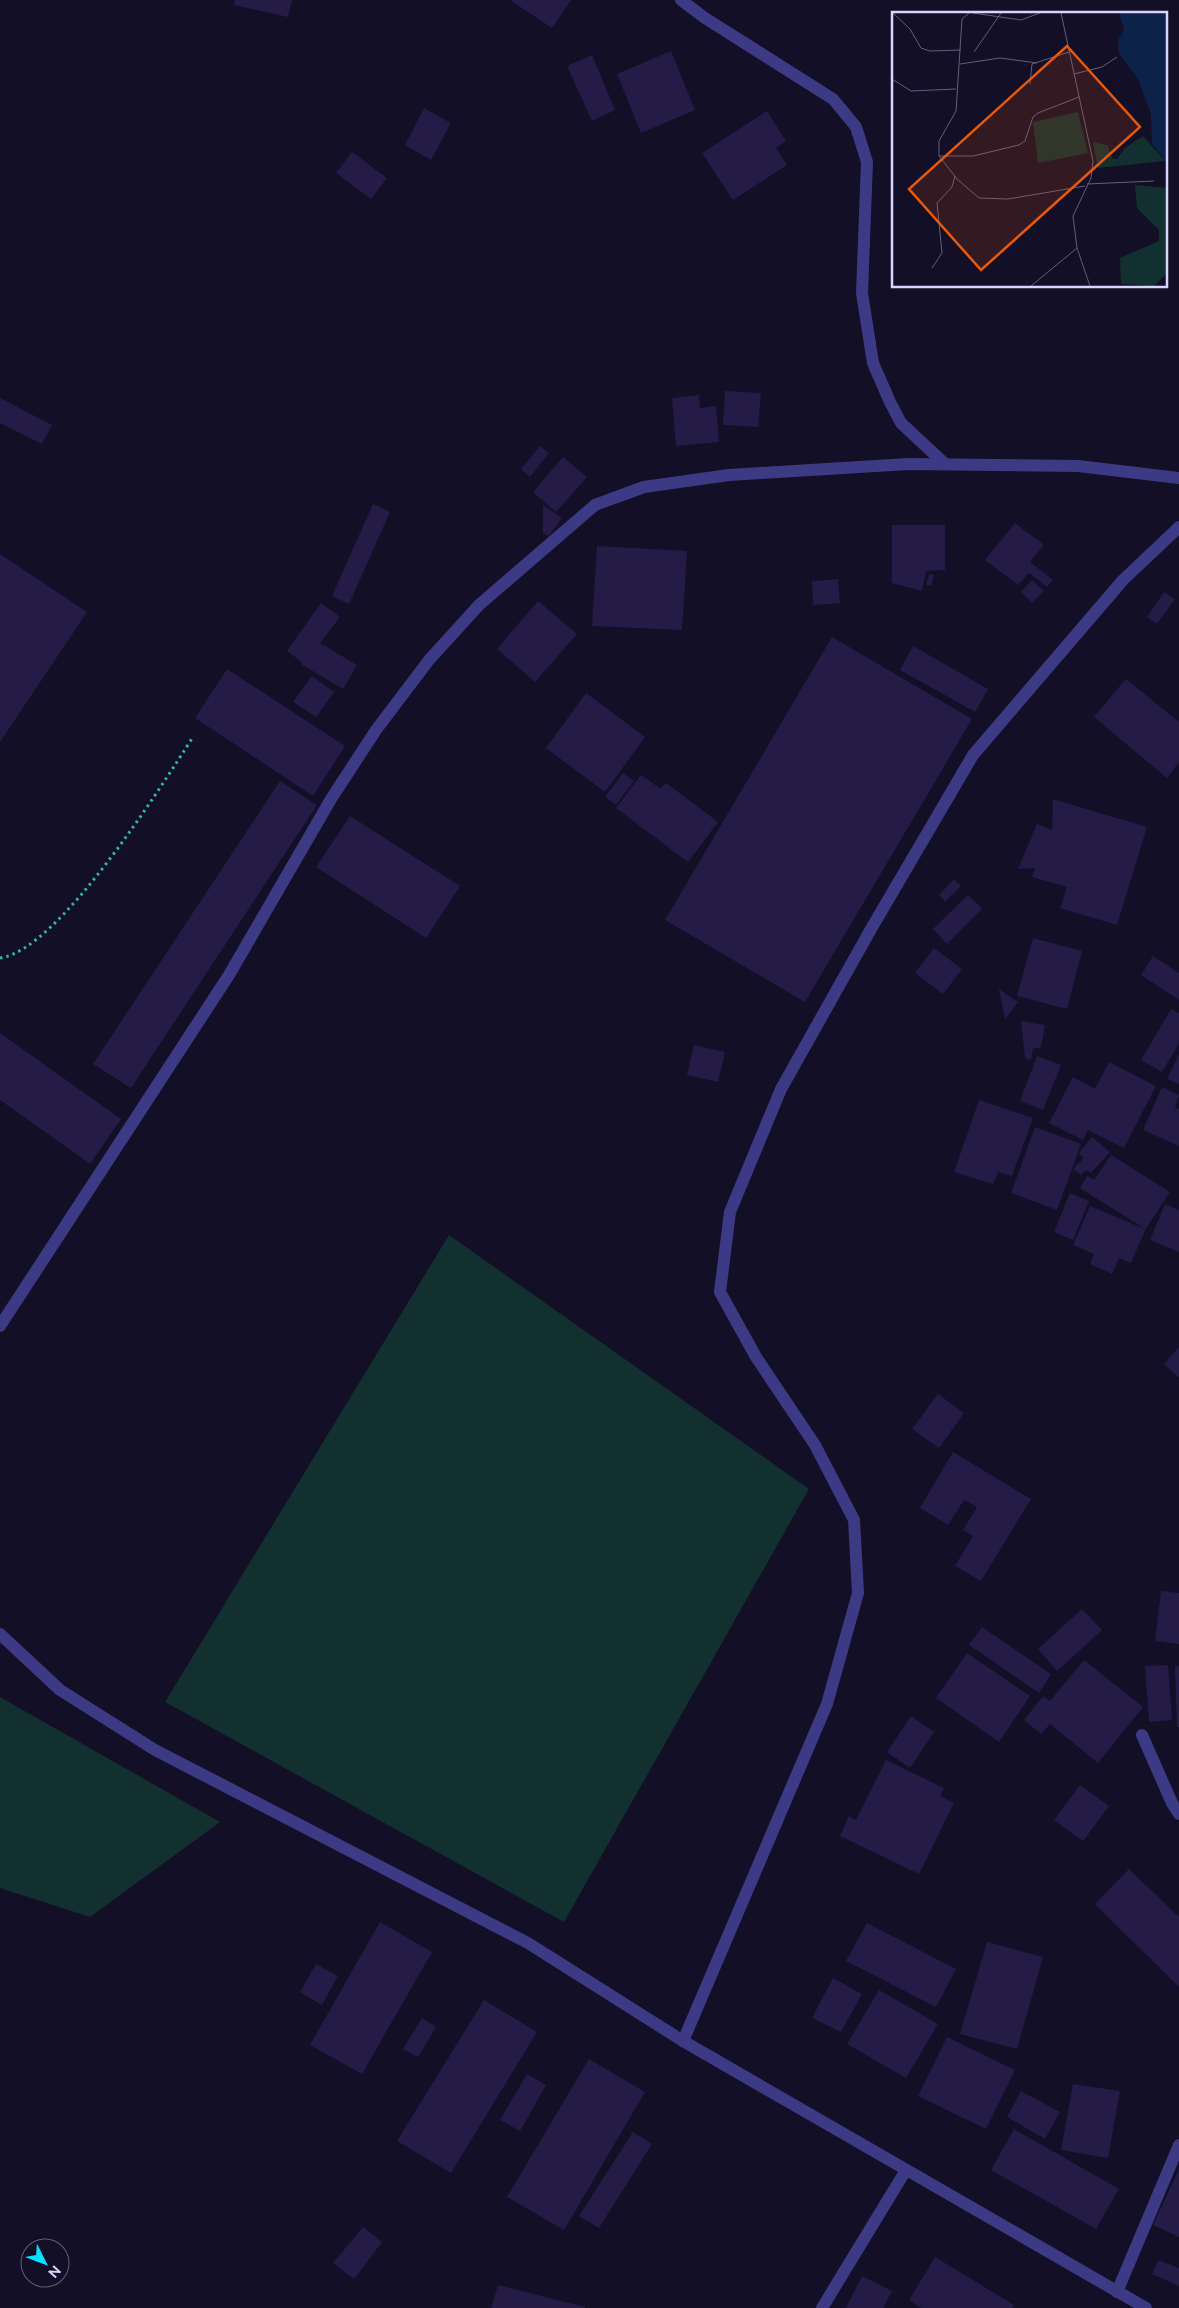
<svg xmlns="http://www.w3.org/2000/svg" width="1179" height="2308" font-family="Raleway,sans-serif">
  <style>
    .green { fill: #12302f }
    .building { fill: #241b47 }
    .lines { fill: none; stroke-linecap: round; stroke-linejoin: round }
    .path { stroke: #2fb8b0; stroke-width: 3; stroke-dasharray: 2.5 4; stroke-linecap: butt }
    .minor { stroke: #3d3a85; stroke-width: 12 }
    .inset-road { fill: none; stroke: #625e7d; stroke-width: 1 }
    .view { fill: #e8590c; fill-opacity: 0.15; stroke: #e8590c; stroke-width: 2.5 }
    .inset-edge { fill: none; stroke: #d9d4ff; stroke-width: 2.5 }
  </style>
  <rect width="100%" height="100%" fill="#130f26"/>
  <g class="green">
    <polygon points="449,1235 809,1489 564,1922 165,1702"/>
    <polygon points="0,1697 220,1822 90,1917 0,1888"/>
  </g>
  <g class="building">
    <polygon points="235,0 292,0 288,17 234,5"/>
    <polygon points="510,0 571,0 552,28"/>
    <polygon points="671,51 695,110 641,133 617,74"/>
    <polygon points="592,55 615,110 592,121 567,66"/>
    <polygon points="424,108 451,123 431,160 405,145"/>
    <polygon points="767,111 786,141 776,148 787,165 733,200 702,153"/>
    <polygon points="352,152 387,178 371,199 336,173"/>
    <polygon points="725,391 761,393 758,427 723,425"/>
    <polygon points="699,395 700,408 716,406 719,442 676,446 672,398"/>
    <polygon points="0,398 52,425 42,444 0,423"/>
    <polygon points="540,446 549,453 530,477 521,469"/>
    <polygon points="563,457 587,477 556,512 533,492"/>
    <polygon points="373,504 390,512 349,604 332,596"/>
    <polygon points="543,505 562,518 549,536 543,533"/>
    <polygon points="1015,523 1044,545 1030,562 1053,580 1047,587 1029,573 1018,585 985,560"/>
    <polygon points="892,525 945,525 945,570 926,571 922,591 892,583"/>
    <polygon points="597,546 687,551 682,630 592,626"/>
    <polygon points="0,554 87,612 0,742"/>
    <polygon points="929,574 934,575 931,586 926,585"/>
    <polygon points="838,579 840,603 813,605 812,581"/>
    <polygon points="1032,580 1044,591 1032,603 1021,592"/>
    <polygon points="1164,592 1175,599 1157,624 1147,617"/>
    <polygon points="538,601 577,634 535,682 497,649"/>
    <polygon points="321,603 340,617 320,643 357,665 343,689 301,664 302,662 287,651"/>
    <polygon points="832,637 972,719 805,1002 665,920"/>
    <polygon points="913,646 988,689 975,712 900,670"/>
    <polygon points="227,669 345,746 313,796 195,718"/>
    <polygon points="312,676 334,692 316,717 293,702"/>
    <polygon points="1126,679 1179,722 1179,762 1167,778 1094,717"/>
    <polygon points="586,693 645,737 605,792 546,748"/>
    <polygon points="623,773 634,781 616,805 605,797"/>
    <polygon points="641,775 661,789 666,783 718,822 688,862 616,808"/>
    <polygon points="280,781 317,805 131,1088 93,1064"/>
    <polygon points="1053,799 1147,827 1117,925 1060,908 1067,887 1032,877 1035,868 1018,869 1037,824 1052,830"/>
    <polygon points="350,816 460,886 426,938 316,867"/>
    <polygon points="954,879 961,886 945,902 939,895"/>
    <polygon points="968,895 982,909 947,944 933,929"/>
    <polygon points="1033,938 1082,951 1067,1009 1017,996"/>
    <polygon points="934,948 962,969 943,994 915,973"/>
    <polygon points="1153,956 1179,973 1179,1000 1141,975"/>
    <polygon points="999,989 1018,1002 1005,1019"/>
    <polygon points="1171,1009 1179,1013 1179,1043 1162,1072 1141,1060"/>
    <polygon points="1021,1021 1045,1025 1041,1047 1033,1049 1031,1060 1025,1058"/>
    <polygon points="0,1033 121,1119 90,1164 0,1100"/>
    <polygon points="694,1045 725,1052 718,1082 687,1075"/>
    <polygon points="1179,1054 1179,1084 1167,1079"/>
    <polygon points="1037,1056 1061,1065 1043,1110 1020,1101"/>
    <polygon points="1109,1062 1156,1086 1124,1148 1088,1130 1083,1140 1049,1123 1073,1077 1095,1089"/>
    <polygon points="1162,1087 1179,1095 1175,1107 1179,1109 1179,1146 1143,1130"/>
    <polygon points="979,1100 1033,1118 1012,1176 998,1172 993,1184 954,1172"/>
    <polygon points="1035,1127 1081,1144 1057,1210 1011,1193"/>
    <polygon points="1092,1137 1110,1152 1091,1173 1086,1170 1081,1175 1073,1169 1084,1158 1079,1153"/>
    <polygon points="1111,1155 1170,1192 1145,1230 1131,1263 1119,1258 1112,1274 1090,1264 1094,1254 1073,1245 1090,1206 1145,1229 1080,1188 1087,1176 1094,1180"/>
    <polygon points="1070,1193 1089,1201 1073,1240 1054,1232"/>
    <polygon points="1165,1204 1179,1210 1179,1252 1150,1240"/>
    <polygon points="1179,1347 1179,1378 1164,1364"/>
    <polygon points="938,1394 964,1413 939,1448 912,1429"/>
    <polygon points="953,1452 1031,1499 981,1581 955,1566 973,1536 963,1530 977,1507 964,1500 948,1525 920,1508"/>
    <polygon points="1161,1591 1179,1593 1179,1644 1155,1641"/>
    <polygon points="1082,1609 1102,1630 1057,1671 1038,1649"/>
    <polygon points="982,1627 1051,1674 1039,1693 969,1645"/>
    <polygon points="967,1653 1030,1696 999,1742 936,1698"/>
    <polygon points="1084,1660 1143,1707 1098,1763 1050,1724 1041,1734 1024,1720 1043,1696 1050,1701"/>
    <polygon points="1168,1665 1172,1720 1149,1722 1145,1666"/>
    <polygon points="1179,1666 1179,1727 1177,1727 1175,1667"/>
    <polygon points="911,1716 934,1732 910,1768 887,1752"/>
    <polygon points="886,1760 944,1788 940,1796 954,1803 919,1874 840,1836 849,1816 856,1820"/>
    <polygon points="1080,1785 1109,1806 1083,1841 1054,1820"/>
    <polygon points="1129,1869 1179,1917 1179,1987 1095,1904"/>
    <polygon points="380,1922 432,1952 362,2074 310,2045"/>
    <polygon points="867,1923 956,1969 936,2007 846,1961"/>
    <polygon points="987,1942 1043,1957 1017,2049 960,2034"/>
    <polygon points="316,1964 338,1976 322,2005 300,1992"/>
    <polygon points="833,1978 862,1994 841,2032 812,2018"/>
    <polygon points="879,1990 938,2024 906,2078 847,2044"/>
    <polygon points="484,2000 537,2032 451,2173 397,2141"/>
    <polygon points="422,2018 436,2027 418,2057 403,2049"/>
    <polygon points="947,2037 1015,2070 986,2129 918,2096"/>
    <polygon points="589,2059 645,2092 564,2230 507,2197"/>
    <polygon points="527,2074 546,2085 520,2131 500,2120"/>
    <polygon points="1073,2084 1120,2091 1108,2158 1061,2150"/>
    <polygon points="1021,2091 1060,2112 1045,2139 1007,2117"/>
    <polygon points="1014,2129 1119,2189 1096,2229 991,2170"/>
    <polygon points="633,2132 652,2144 599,2228 579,2216"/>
    <polygon points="1179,2169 1179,2237 1153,2225"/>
    <polygon points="363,2227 382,2242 354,2279 333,2263"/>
    <polygon points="935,2257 1014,2305 1012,2308 921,2308 909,2300"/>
    <polygon points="1158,2260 1179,2268 1179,2286 1152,2274"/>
    <polygon points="862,2276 892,2291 883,2308 846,2308"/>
    <polygon points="498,2285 585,2307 585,2308 491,2308"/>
  </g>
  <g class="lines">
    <path class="path" d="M0,958C59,950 160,788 193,737"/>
    <g class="minor">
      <polyline points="681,0 705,18 833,99 856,127 867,162 862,293 873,363 890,402 901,423 945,464"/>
      <polyline points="0,1326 229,975 331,799 376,730 429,660 479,605 595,505 644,487 729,475 908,464 1078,466 1179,478"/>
      <polyline points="0,1634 60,1690 155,1750 528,1943 683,2041 1146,2308"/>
      <polyline points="1142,1735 1172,1803 1179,1814"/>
      <polyline points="683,2041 827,1704 858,1593 854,1520 815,1445 756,1357 720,1292 730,1212 781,1089 871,929 973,755 1123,580 1179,527"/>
      <polyline points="1117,2292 1179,2145"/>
      <polyline points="822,2308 906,2170"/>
    </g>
  </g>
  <g transform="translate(892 12)">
    <rect width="275" height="275" fill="#130f26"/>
    <path d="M186,100L196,141L146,151L141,110ZM251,124L273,149L206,156L201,130L215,133L221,147H225L233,136ZM243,173L275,176V261L262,274L229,272L228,246L267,229V218L245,196Z" fill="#12302f"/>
    <path d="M227,1H275V151L260,132L259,102L246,67L227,41L226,28L232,18Z" fill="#0c2248"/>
    <path class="inset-road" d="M1,1L18,17L29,36L38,39L69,38M77,1L70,7L64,99L47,129V144L65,167L87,186L116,187L193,174M81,1L129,8L148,1M169,1L201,149L199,166L181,204L185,236L198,274M82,40L109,1M68,52L108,46L145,51M182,62L210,55L225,45M0,67L19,79L64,77M138,72L140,52L177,40M47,144H81L127,133L133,129L141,105L146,101L187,85M195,172L262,169M40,256L50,241L45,191L60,175L63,164M139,274L185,236"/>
    <path class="view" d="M175,34L248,115L89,258L17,177Z"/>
    <rect width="275" height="275" class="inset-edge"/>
  </g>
  <g transform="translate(45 2263) rotate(132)"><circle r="24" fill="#130f26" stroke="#625e7d"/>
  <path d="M0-4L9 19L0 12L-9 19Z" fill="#00e5ff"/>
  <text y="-8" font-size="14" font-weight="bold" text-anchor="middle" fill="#d9d4ff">N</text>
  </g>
</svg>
